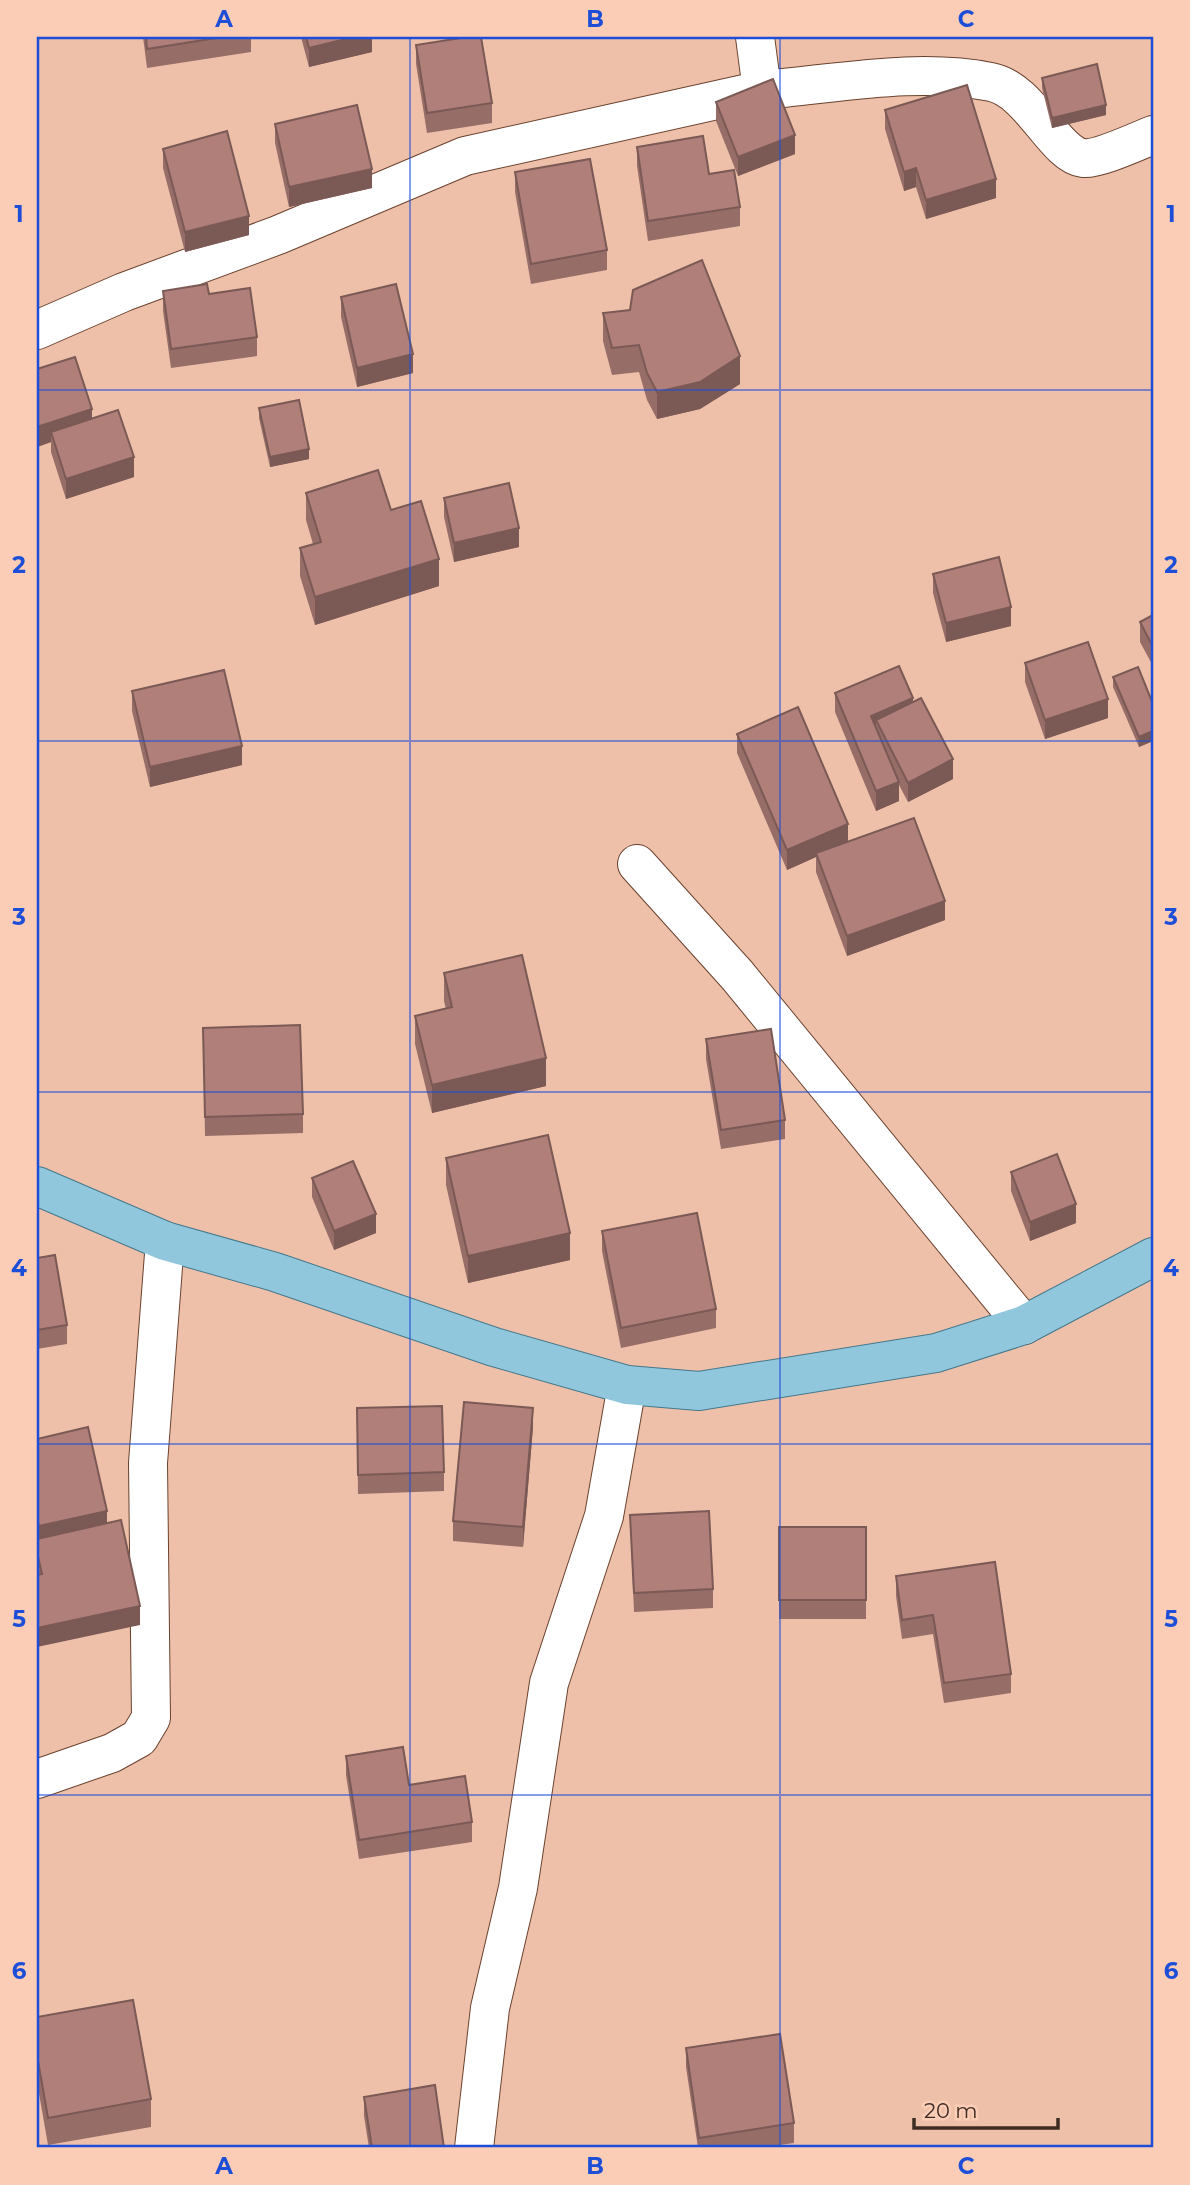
<svg xmlns="http://www.w3.org/2000/svg" width="1190" height="2185" font-family="Montserrat,sans-serif">
  <style>
    .lines { fill: none; stroke-linecap: round; stroke-linejoin: round }
    .minor-casing { stroke: #6a422f; stroke-width: 40 }
    .major-casing { stroke: #44788c; stroke-width: 40 }
    .minor { stroke: #fff; stroke-width: 38 }
    .major { stroke: #91c7dc; stroke-width: 38 }
    .wall { fill: #976d68 }
    .shaded-wall { fill: #7b5955 }
    .building { fill: #b07f79; stroke: #7b5955; stroke-width: 2 }
    .grid { fill: none; stroke: #1d4ed8; stroke-width: 2; stroke-opacity: 0.55 }
    .neatline { fill: none; stroke: #1d4ed8; stroke-width: 2.5 }
    .grid-label { font-size: 23px; text-anchor: middle; font-weight: bold; fill: #1d4ed8 }
  </style>
  <rect width="100%" height="100%" fill="#efc0a9"/>
  <g class="lines">
    <defs>
      <g id="minor">
        <path d="M762,90C836,84 917,67 991,82C1031,90 1054,154 1083,158C1097,160 1138,141 1153,135"/>
        <polyline points="37,330 124,292 278,235 465,156 762,90 755,37"/>
        <polyline points="637,864 737,975 1024,1325"/>
        <polyline points="37,1779 112,1753 139,1738 151,1718 148,1463 165,1241"/>
        <polyline points="474,2148 490,2008 518,1888 549,1683 604,1516 627,1385"/>
      </g>
      <polyline id="major" points="37,1186 165,1241 275,1272 494,1347 627,1385 699,1391 936,1353 1024,1325 1153,1257"/>
    </defs>
    <use href="#minor" class="minor-casing"/>
    <use href="#major" class="major-casing"/>
    <use href="#minor" class="minor"/>
    <use href="#major" class="major"/>
  </g>
  <g class="wall">
    <polygon points="143,37 251,37 251,52 147,68"/>
    <polygon points="301,37 372,37 372,52 309,67"/>
    <polygon points="416,45 492,103 492,123 427,133 416,64"/>
    <polygon points="1042,78 1106,115 1052,128 1042,88"/>
    <polygon points="716,102 795,154 738,176 716,121"/>
    <polygon points="885,110 996,198 926,219 916,187 904,191 885,129"/>
    <polygon points="275,124 372,188 289,207 275,143"/>
    <polygon points="637,147 740,207 740,226 648,241 637,166"/>
    <polygon points="163,149 249,235 185,252 163,168"/>
    <polygon points="515,172 607,250 607,270 531,284 515,192"/>
    <polygon points="163,291 209,294 257,337 257,356 171,368 163,311"/>
    <polygon points="341,297 413,373 357,387 341,317"/>
    <polygon points="603,313 740,384 700,409 657,419 647,400 639,372 612,375 603,341"/>
    <polygon points="37,369 92,419 134,477 66,499 51,452 51,442 37,447"/>
    <polygon points="259,408 309,459 270,467 259,418"/>
    <polygon points="306,493 391,510 439,586 315,625 300,576 300,548 313,544 306,520"/>
    <polygon points="444,498 519,547 454,562 444,517"/>
    <polygon points="933,574 1011,626 946,642 933,593"/>
    <polygon points="1153,615 1153,666 1140,642 1140,622"/>
    <polygon points="1025,663 1108,718 1045,739 1025,682"/>
    <polygon points="1113,677 1153,704 1153,741 1139,747 1113,687"/>
    <polygon points="132,691 242,765 150,787 132,711"/>
    <polygon points="835,693 913,702 953,779 908,802 899,785 899,801 876,811 835,712"/>
    <polygon points="737,734 848,841 945,920 847,956 816,872 816,857 787,870 737,753"/>
    <polygon points="444,973 546,1086 432,1113 415,1044 415,1016 446,1009 444,1001"/>
    <polygon points="203,1028 303,1114 303,1133 205,1136"/>
    <polygon points="706,1039 785,1120 785,1139 721,1149 706,1059"/>
    <polygon points="446,1158 570,1260 468,1283 446,1185"/>
    <polygon points="1011,1172 1076,1223 1030,1241 1011,1191"/>
    <polygon points="312,1178 376,1233 334,1250 312,1197"/>
    <polygon points="602,1231 716,1309 716,1328 621,1348 602,1251"/>
    <polygon points="37,1258 67,1325 67,1344 37,1349"/>
    <polygon points="357,1408 444,1472 444,1491 358,1494"/>
    <polygon points="533,1427 523,1547 453,1541 453,1521"/>
    <polygon points="37,1439 107,1523 140,1625 38,1575"/>
    <polygon points="630,1515 713,1589 713,1608 634,1612"/>
    <rect x="779" y="1527" width="87" height="92"/>
    <polygon points="896,1576 1011,1674 1011,1693 944,1703 933,1634 902,1639 896,1596"/>
    <polygon points="346,1756 409,1785 472,1822 472,1842 359,1859 346,1775"/>
    <polygon points="37,2017 151,2099 151,2127 48,2145 37,2082"/>
    <polygon points="686,2048 794,2123 794,2143 758,2148 698,2148 686,2067"/>
    <polygon points="364,2097 444,2148 369,2148 364,2116"/>
  </g>
  <g class="shaded-wall">
    <polygon points="354,37 372,37 372,52 309,67 309,48"/>
    <polygon points="1106,105 1106,115 1052,128 1052,118"/>
    <polygon points="795,135 795,154 738,176 738,157"/>
    <polygon points="916,168 916,187 904,191 904,172"/>
    <polygon points="372,169 372,188 289,207 289,187"/>
    <polygon points="996,179 996,198 926,219 926,200"/>
    <polygon points="249,216 249,235 185,252 185,232"/>
    <polygon points="413,354 413,373 357,387 357,368"/>
    <polygon points="740,356 740,384 700,409 657,419 657,392"/>
    <polygon points="92,409 92,429 51,432 51,442 37,447 37,427"/>
    <polygon points="309,449 309,459 270,467 270,457"/>
    <polygon points="134,457 134,477 66,499 66,479"/>
    <polygon points="519,528 519,547 454,562 454,543"/>
    <polygon points="439,559 439,586 315,625 315,597"/>
    <polygon points="1011,607 1011,626 946,642 946,623"/>
    <polygon points="913,698 913,717 876,720 876,733 871,716"/>
    <polygon points="1108,699 1108,718 1045,739 1045,720"/>
    <polygon points="1153,731 1153,741 1139,747 1139,737"/>
    <polygon points="242,746 242,765 150,787 150,767"/>
    <polygon points="953,759 953,779 908,802 908,783"/>
    <polygon points="899,782 899,801 876,811 876,791"/>
    <polygon points="848,824 848,843 816,853 816,857 787,870 787,850"/>
    <polygon points="945,901 945,920 847,956 847,936"/>
    <polygon points="546,1058 546,1086 432,1113 432,1085"/>
    <polygon points="1076,1204 1076,1223 1030,1241 1030,1222"/>
    <polygon points="376,1214 376,1233 334,1250 334,1231"/>
    <polygon points="570,1233 570,1260 468,1283 468,1256"/>
    <polygon points="533,1408 533,1427 523,1547 523,1527"/>
    <polygon points="107,1511 107,1531 39,1546 39,1526"/>
    <polygon points="140,1606 140,1625 37,1647 37,1628"/>
  </g>
  <g class="building">
    <polygon points="146,37 223,37 147,49"/>
    <polygon points="306,37 354,37 309,48"/>
    <polygon points="467,37 481,37 492,103 427,113 416,45"/>
    <polygon points="1097,64 1106,105 1052,118 1042,78"/>
    <polygon points="773,79 795,135 738,157 716,102"/>
    <polygon points="967,85 996,179 926,200 916,168 904,172 885,110"/>
    <polygon points="357,105 372,169 289,187 275,124"/>
    <polygon points="227,131 249,216 185,232 163,149"/>
    <polygon points="703,136 709,174 734,170 740,207 648,221 637,147"/>
    <polygon points="590,159 607,250 531,264 515,172"/>
    <polygon points="702,260 740,356 700,382 657,392 647,373 639,345 612,348 603,313 630,310 633,290"/>
    <polygon points="207,284 209,294 250,288 257,337 171,349 163,291"/>
    <polygon points="396,284 413,354 357,368 341,297"/>
    <polygon points="75,357 92,409 37,427 37,369"/>
    <polygon points="299,400 309,449 270,457 259,408"/>
    <polygon points="118,410 134,457 66,479 51,432"/>
    <polygon points="378,470 391,510 421,501 439,559 315,597 300,548 321,542 306,493"/>
    <polygon points="509,483 519,528 454,543 444,498"/>
    <polygon points="999,557 1011,607 946,623 933,574"/>
    <polygon points="1153,615 1153,647 1140,622"/>
    <polygon points="1088,642 1108,699 1045,720 1025,663"/>
    <polygon points="899,666 913,698 871,716 899,782 876,791 835,693"/>
    <polygon points="1138,667 1153,704 1153,731 1139,737 1113,677"/>
    <polygon points="224,670 242,746 150,767 132,691"/>
    <polygon points="921,698 953,759 908,783 876,720"/>
    <polygon points="798,707 848,824 787,850 737,734"/>
    <polygon points="914,818 945,901 847,936 816,853"/>
    <polygon points="522,955 546,1058 432,1085 415,1016 452,1007 444,973"/>
    <polygon points="300,1025 303,1114 205,1117 203,1028"/>
    <polygon points="771,1029 785,1120 721,1130 706,1039"/>
    <polygon points="548,1135 570,1233 468,1256 446,1158"/>
    <polygon points="1057,1154 1076,1204 1030,1222 1011,1172"/>
    <polygon points="353,1161 376,1214 334,1231 312,1178"/>
    <polygon points="697,1213 716,1309 621,1328 602,1231"/>
    <polygon points="55,1255 67,1325 37,1330 37,1258"/>
    <polygon points="464,1402 533,1408 523,1527 453,1521"/>
    <polygon points="442,1406 444,1472 358,1475 357,1408"/>
    <polygon points="88,1427 107,1511 39,1526 37,1518 37,1439"/>
    <polygon points="709,1511 713,1589 634,1593 630,1515"/>
    <polygon points="121,1520 140,1606 37,1628 37,1575 42,1574 37,1552 37,1539"/>
    <rect x="779" y="1527" width="87" height="73"/>
    <polygon points="995,1562 1011,1674 944,1683 933,1615 902,1620 896,1576"/>
    <polygon points="403,1747 409,1785 465,1776 472,1822 359,1840 346,1756"/>
    <polygon points="133,2000 151,2099 48,2118 37,2055 37,2017"/>
    <polygon points="780,2034 794,2123 699,2138 686,2048"/>
    <polygon points="435,2085 444,2148 372,2148 364,2097"/>
  </g>
  <path class="grid" d="M410,37V2148M780,37V2148M37,390H1153M37,741H1153M37,1092H1153M37,1444H1153M37,1795H1153"/>
  <rect width="1190" height="2185" fill="none" stroke="#fccdb6" stroke-width="77"/>
  <path d="M914 2118v10h144v-10" fill="none" stroke="#3e2c23" stroke-width="3.5"/>
  <text x="924" y="2118" font-size="21" fill="#3e2c23" stroke="#fccdb6" stroke-width="5" paint-order="stroke">20 m</text>
  <rect x="38" y="38" width="1114" height="2108" class="neatline"/>
  <g class="grid-label">
    <text x="224" y="27">A</text>
    <text x="595" y="27">B</text>
    <text x="966" y="27">C</text>
    <text x="19" y="222">1</text>
    <text x="1171" y="222">1</text>
    <text x="19" y="573">2</text>
    <text x="1171" y="573">2</text>
    <text x="19" y="925">3</text>
    <text x="1171" y="925">3</text>
    <text x="19" y="1276">4</text>
    <text x="1171" y="1276">4</text>
    <text x="19" y="1627">5</text>
    <text x="1171" y="1627">5</text>
    <text x="19" y="1979">6</text>
    <text x="1171" y="1979">6</text>
    <text x="224" y="2174">A</text>
    <text x="595" y="2174">B</text>
    <text x="966" y="2174">C</text>
  </g>
</svg>
